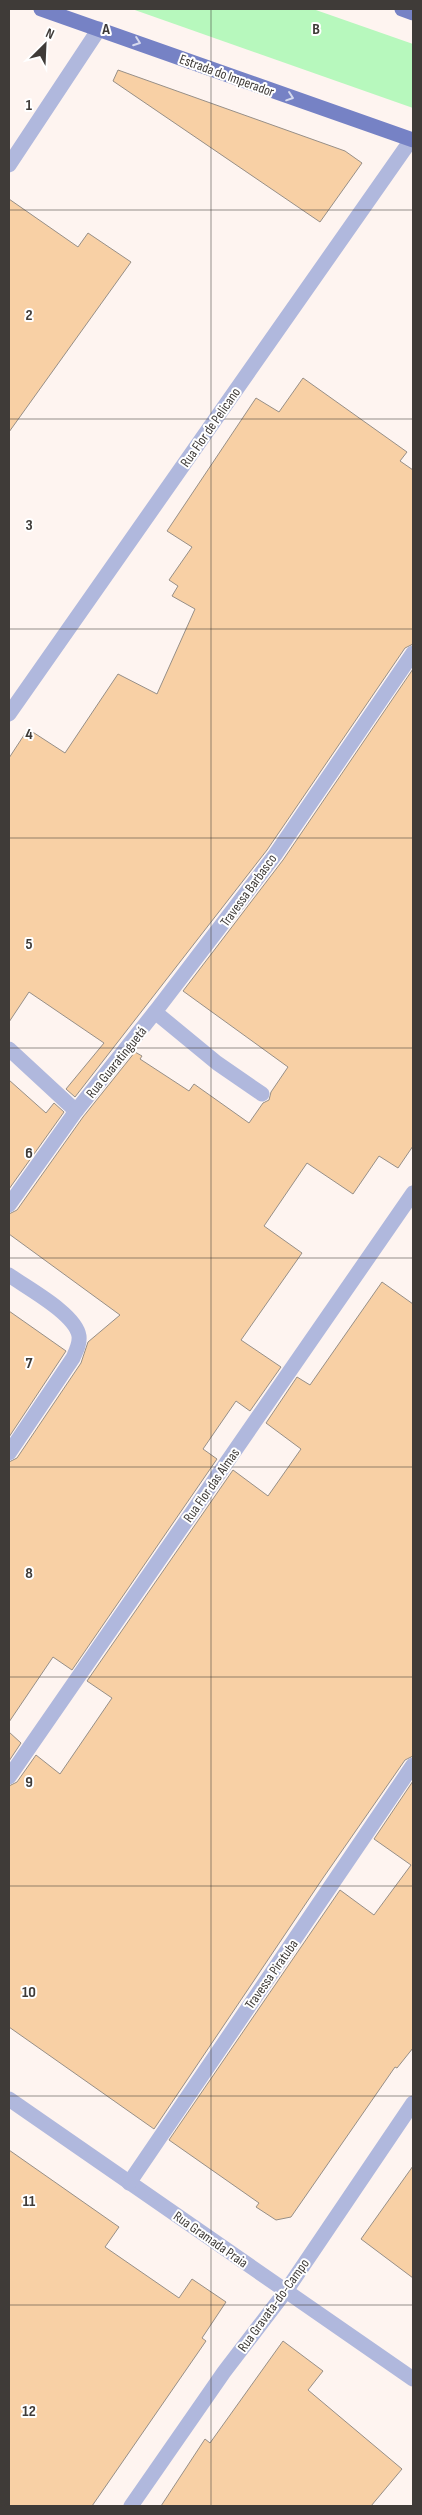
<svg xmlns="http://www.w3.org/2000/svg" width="422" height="2515" font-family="'Sofia Sans Condensed',sans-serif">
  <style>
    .green { fill: #b7f8bd }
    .building { fill: #f8d0a5; stroke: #978f87 }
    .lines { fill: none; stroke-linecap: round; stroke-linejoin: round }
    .minor { stroke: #b0b8dd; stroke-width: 15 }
    .major { stroke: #7682c5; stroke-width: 15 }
    .oneway { stroke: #d6daee }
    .grid { fill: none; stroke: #3f3b38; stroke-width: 1; stroke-opacity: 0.55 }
    .labels { text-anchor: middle; stroke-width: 4; stroke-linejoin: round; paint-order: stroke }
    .street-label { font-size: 14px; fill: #3f3b38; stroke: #fff }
    .grid-label { font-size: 16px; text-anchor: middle; font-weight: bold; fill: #3f3b38; stroke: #fff; stroke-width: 4; stroke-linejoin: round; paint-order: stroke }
  </style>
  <rect width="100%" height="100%" fill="#fef4f0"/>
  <polygon class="green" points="132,9 313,9 413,44 413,108"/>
  <g class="building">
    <polygon points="118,70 345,151 362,163 320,222 113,81"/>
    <polygon points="9,199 78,247 88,233 131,262 9,432"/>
    <polygon points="303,378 407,452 400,461 413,470 413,644 405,648 267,850 75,1097 66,1089 104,1043 29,992 9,1022 9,758 28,729 65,753 118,674 157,694 195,609 172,596 178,586 169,580 192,547 167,531 256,398 279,412"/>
    <polygon points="413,669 413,1146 398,1168 379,1156 353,1194 307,1163 264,1226 302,1253 241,1340 281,1367 250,1411 236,1401 203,1449 217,1459 72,1670 53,1657 9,1722 9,1462 17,1458 81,1363 88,1342 120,1315 9,1234 9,1214 17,1210 83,1117 135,1052 142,1056 140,1059 189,1091 194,1084 249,1123 263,1103 269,1100 271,1092 288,1067 183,991 283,860"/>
    <polygon points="9,1080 46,1113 54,1103 64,1112 9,1189"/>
    <polygon points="382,1282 413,1304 413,1756 405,1760 323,1878 154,2129 9,2027 9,1786 17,1782 36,1755 60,1774 112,1698 87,1681 233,1470 268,1496 301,1449 266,1423 297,1377 310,1385"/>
    <polygon points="9,1311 66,1351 9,1437"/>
    <polygon points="9,1732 21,1743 9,1761"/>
    <polygon points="413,1781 413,2048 397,2068 395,2067 291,2217 276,2220 256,2207 259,2203 169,2140 340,1890 374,1915 411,1865 374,1839"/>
    <polygon points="9,2150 119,2227 105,2247 179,2298 192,2279 226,2302 202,2338 206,2341 92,2506 9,2506"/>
    <polygon points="413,2166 413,2278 361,2239"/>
    <polygon points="283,2341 323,2371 308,2390 402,2469 371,2506 161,2506 205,2439 210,2443"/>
  </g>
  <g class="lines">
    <g class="minor">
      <polyline points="9,165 99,29"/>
      <polyline points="9,714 411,140"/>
      <polyline points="9,1049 76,1111"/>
      <polyline points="262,1094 217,1063 155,1012 275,855 413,653"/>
      <polyline points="9,1205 76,1111 155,1012"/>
      <path d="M9,1275C27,1288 76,1314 79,1336C80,1344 76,1351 73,1358L9,1453"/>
      <polyline points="9,1777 413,1193"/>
      <polyline points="9,2099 413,2379"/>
      <polyline points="129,2183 413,1765"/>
      <polyline points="131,2506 224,2372 286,2291 413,2103"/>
    </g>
    <g class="major">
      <polyline points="41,9 413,140"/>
      <polyline points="402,9 413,13"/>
    </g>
  </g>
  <defs><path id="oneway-chevron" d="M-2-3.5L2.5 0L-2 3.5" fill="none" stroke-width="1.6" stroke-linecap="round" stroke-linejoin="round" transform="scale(1.25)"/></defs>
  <g class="oneway">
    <use href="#oneway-chevron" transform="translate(137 42) rotate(20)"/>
    <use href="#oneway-chevron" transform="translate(290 97) rotate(19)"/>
  </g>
  <path class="grid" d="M211,9V2506M9,210H413M9,419H413M9,629H413M9,838H413M9,1048H413M9,1258H413M9,1467H413M9,1677H413M9,1886H413M9,2096H413M9,2305H413"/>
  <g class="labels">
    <g class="street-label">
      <text transform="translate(227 75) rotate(20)" y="5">Estrada do Imperador</text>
      <text transform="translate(210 427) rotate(-55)" y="5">Rua Flor de Pelicano</text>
      <text transform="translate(248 890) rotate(-54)" y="5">Travessa Barbasco</text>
      <text transform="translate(116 1062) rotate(-51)" y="5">Rua Guaratinguetá</text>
      <text transform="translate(211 1485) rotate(-55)" y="5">Rua Flor das Almas</text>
      <text transform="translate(271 1974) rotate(-55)" y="5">Travessa Piratuba</text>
      <text transform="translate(211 2239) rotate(35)" y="5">Rua Gramada Praia</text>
      <text transform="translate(273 2305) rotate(-54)" y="5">Rua Gravata-do-Campo</text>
    </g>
  </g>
  <g class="grid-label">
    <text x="106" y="34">A</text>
    <text x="316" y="34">B</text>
    <text x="29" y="110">1</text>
    <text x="29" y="320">2</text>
    <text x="29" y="530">3</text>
    <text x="29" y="739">4</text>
    <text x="29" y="949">5</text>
    <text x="29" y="1158">6</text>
    <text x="29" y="1368">7</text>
    <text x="29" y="1578">8</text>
    <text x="29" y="1787">9</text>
    <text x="29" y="1997">10</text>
    <text x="29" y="2206">11</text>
    <text x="29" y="2416">12</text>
  </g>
  <rect width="422" height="2515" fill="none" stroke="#3f3b38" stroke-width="20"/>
  <g transform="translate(45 45) rotate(24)" stroke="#ffffff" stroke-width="4" paint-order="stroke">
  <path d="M0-4L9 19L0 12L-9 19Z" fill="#3f3b38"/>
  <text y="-8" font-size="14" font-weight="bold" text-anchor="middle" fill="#3f3b38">N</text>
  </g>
</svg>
